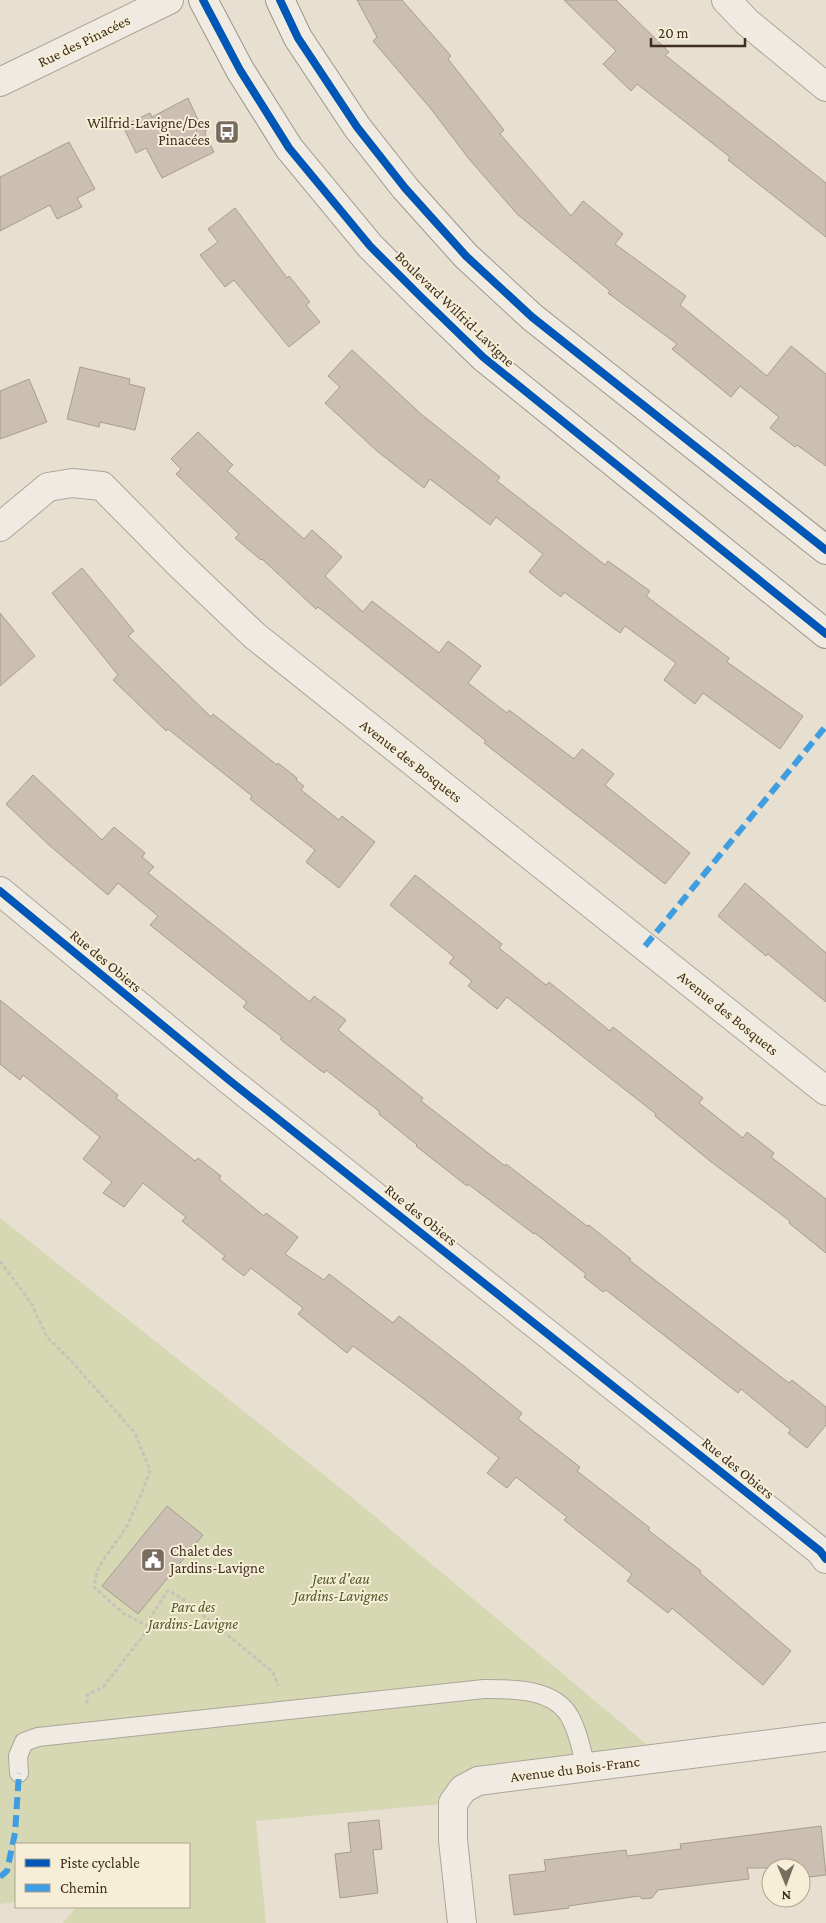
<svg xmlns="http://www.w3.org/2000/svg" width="826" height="1923" font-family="'Crimson Pro',serif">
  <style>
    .green { fill: #d6d7b3 }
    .building { fill: #cbbfb2; stroke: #a89c90 }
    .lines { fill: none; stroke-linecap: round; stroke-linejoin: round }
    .lane-casing { stroke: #ada599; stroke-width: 20 }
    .street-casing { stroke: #ada599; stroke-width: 30 }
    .secondary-casing { stroke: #9c958a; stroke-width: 30 }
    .path { stroke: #c8c2b9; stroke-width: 3; stroke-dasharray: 4 2.5; stroke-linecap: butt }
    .lane { stroke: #efebe3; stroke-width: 18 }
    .street { stroke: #efebe3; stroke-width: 28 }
    .secondary { stroke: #efebe3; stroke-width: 28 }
    .quiet { stroke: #3f9de0; stroke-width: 6; stroke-dasharray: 12 6; stroke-linecap: butt }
    .cycleway-casing { stroke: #f7eed8; stroke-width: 11 }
    .cycleway { stroke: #0057b8; stroke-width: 8 }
    .labels { text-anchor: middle; stroke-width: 4; stroke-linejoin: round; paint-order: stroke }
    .street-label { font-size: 15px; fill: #3d2e20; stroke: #f7eed8 }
    .poi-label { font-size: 15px; fill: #3d2e20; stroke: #f7eed8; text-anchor: end }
    .park-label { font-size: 15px; font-style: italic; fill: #4d5a26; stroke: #f7eed8 }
  </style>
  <rect width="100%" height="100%" fill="#e7e0d1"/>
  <polygon class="green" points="0,1218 348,1494 663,1758 478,1781 453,1803 256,1821 266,1923 63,1923 76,1907 189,1907 189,1844 16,1844 16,1902 0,1904"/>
  <g class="building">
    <polygon points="357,0 402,0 451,56 448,59 504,130 500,134 571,216 583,201 623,234 615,244 686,296 680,305 767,376 791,346 826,374 826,466 797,445 795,447 770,428 779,417 740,386 731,397 672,349 677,344 608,293 610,291 517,214 469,159 431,109 373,41 377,37"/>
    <polygon points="564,0 616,0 669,52 665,55 826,183 826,237 728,160 730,157 637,84 631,91 603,64 616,51"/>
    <polygon points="188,98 199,122 208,124 205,134 214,152 162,178 146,148 136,153 123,126 150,113 152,117"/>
    <polygon points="69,142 95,189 77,198 82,207 57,219 50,205 0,231 0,177"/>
    <polygon points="235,208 287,278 289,276 310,302 306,305 320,322 289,347 234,280 225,287 200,255 218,242 208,229"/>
    <polygon points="352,350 421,414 500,477 497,481 605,565 608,561 650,591 646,596 729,658 727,662 803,716 780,749 703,693 695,704 664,680 676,663 625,626 620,633 564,592 561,597 529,572 543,554 496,517 490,525 430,479 424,488 377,451 325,403 340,387 328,376"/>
    <polygon points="80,367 130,379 129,384 145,388 135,430 100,422 99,427 67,419"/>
    <polygon points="29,379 47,422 0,439 0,391"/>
    <polygon points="198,432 233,465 227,471 304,539 312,530 342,557 325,576 363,612 372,601 439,653 448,641 481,666 468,683 507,713 509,710 574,759 582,749 614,774 605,785 690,853 665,884 484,743 486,741 318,607 316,609 262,559 261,560 235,538 239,534 176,474 181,469 171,459"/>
    <polygon points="82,568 134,631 128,636 211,717 213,714 277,765 278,763 297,778 296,780 304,786 301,790 339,820 342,816 375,842 339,888 306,862 315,850 250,799 252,796 168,729 166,731 113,680 118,675 52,593"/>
    <polygon points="0,613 35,656 0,686"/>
    <polygon points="33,775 102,840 114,827 145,853 142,857 154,867 148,873 310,1002 314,996 346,1020 338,1030 423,1098 421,1101 505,1166 506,1164 587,1226 589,1225 631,1259 629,1260 789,1383 792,1380 826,1407 826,1425 807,1448 788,1433 791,1430 741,1389 738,1393 606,1290 603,1292 584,1277 586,1274 535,1233 534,1234 468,1184 467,1186 416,1146 417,1145 379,1114 380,1112 326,1070 324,1073 280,1039 282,1037 243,1007 247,1002 150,925 158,916 118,883 108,895 49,845 6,804"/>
    <polygon points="415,875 502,944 499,948 546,985 549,982 610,1031 613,1027 703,1098 699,1103 743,1138 747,1132 774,1153 771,1157 826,1199 826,1253 789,1223 790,1221 710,1161 655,1116 656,1114 507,997 497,1009 468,986 472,981 449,963 454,957 390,905"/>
    <polygon points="745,883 826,953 826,1002 768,954 766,956 718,916"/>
    <polygon points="0,1000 118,1095 116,1098 195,1161 198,1158 221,1176 219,1179 264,1216 266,1213 298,1237 285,1254 324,1280 329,1274 393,1323 399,1316 465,1367 522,1413 518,1419 580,1467 577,1471 650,1528 648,1530 701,1571 700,1573 791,1651 763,1685 672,1608 668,1613 627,1581 632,1574 564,1520 567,1517 516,1477 507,1488 487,1473 499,1458 411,1389 353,1346 347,1353 298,1314 303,1308 251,1268 244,1276 222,1259 225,1256 182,1221 186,1217 143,1183 124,1207 103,1193 112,1182 83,1159 100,1137 23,1075 20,1080 0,1064"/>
    <polygon points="167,1506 203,1535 138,1614 102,1586"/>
    <polygon points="379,1820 382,1849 373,1850 378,1893 340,1898 335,1854 351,1852 348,1823"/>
    <polygon points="821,1826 826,1875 801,1878 801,1868 747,1868 749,1879 658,1890 652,1898 642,1899 639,1896 568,1906 569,1908 514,1915 509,1875 546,1871 544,1860 626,1850 627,1856 681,1849 680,1844"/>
  </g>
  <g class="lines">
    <defs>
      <path id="lane" d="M19,1773L18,1756L24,1742L38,1737L484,1689C513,1689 556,1688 571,1719C579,1734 582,1752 586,1768"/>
      <g id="street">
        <polyline points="726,0 747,22 826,87"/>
        <polyline points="0,82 169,0"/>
        <polyline points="0,527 48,487 72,483 102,486 177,562 255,636 826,1091"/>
        <polyline points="0,891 229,1080 820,1551 826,1559"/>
        <polyline points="462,1923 453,1840 453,1803 463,1789 478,1781 826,1737"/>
      </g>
      <g id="secondary">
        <polyline points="203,0 240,70 289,148 370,246 420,296 483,357 826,634"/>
        <polyline points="280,0 298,38 357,127 405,188 466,256 532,317 826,550"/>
      </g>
    </defs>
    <use href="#lane" class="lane-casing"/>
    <use href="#street" class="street-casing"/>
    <use href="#secondary" class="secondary-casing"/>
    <g class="path">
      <polyline points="0,1261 31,1303 47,1337 73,1363 135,1433 150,1470 143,1490 127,1526 98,1568 94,1587 124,1614 150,1627 103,1687 87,1695 87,1706"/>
      <polyline points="150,1627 151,1617 168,1590 184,1600 273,1672 278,1686"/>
    </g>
    <use href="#lane" class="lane"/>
    <use href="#street" class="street"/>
    <use href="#secondary" class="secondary"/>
    <g class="quiet">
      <polyline points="645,946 826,726"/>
      <polyline points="0,1877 7,1871 15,1833 19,1773"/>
    </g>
    <defs>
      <g id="cycleway">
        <polyline points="203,0 240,70 289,148 370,246 420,296 483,357 826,634"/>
        <polyline points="280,0 298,38 357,127 405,188 466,256 532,317 826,550"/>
        <polyline points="0,891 229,1080 820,1551 826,1559"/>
      </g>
    </defs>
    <use href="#cycleway" class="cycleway-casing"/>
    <use href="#cycleway" class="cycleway"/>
  </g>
  <defs>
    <symbol id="bus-square" viewBox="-11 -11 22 22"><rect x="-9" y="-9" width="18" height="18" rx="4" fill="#786c5e" stroke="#f7eed8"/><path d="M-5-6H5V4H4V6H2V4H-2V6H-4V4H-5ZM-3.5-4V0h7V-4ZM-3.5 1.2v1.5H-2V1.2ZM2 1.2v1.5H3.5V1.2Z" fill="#fff"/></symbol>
    <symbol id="civic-square" viewBox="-11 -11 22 22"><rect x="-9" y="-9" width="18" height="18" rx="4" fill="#786c5e" stroke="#f7eed8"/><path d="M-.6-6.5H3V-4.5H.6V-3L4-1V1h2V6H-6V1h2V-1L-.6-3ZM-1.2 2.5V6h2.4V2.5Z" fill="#fff"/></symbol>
  </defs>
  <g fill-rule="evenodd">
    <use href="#bus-square" x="213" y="118" width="28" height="28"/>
    <use href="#civic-square" x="139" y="1546" width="28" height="28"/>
  </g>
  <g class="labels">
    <g class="street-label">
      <text transform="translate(84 41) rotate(-26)" y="5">Rue des Pinacées</text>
      <text transform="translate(455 309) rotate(44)" y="5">Boulevard Wilfrid-Lavigne</text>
      <text transform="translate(411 761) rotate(38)" y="5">Avenue des Bosquets</text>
      <text transform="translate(106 961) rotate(40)" y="5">Rue des Obiers</text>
      <text transform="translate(728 1013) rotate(39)" y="5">Avenue des Bosquets</text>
      <text transform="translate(421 1215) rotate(39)" y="5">Rue des Obiers</text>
      <text transform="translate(738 1468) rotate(39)" y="5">Rue des Obiers</text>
      <text transform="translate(575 1769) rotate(-7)" y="5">Avenue du Bois-Franc</text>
    </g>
    <g class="poi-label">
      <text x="210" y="128">Wilfrid-Lavigne/Des<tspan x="210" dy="17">Pinacées</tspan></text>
      <text x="170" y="1556" text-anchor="start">Chalet des<tspan x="170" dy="17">Jardins-Lavigne</tspan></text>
    </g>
    <g class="park-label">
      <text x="341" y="1584">Jeux d'eau<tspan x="341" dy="17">Jardins-Lavignes</tspan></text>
      <text x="193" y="1612">Parc des<tspan x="193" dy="17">Jardins-Lavigne</tspan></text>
    </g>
  </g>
  <rect x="15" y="1843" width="175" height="65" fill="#f7eed8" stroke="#ada18e"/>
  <rect x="25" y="1859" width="25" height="8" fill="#0057b8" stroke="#ada18e"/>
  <text x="60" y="1868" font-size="15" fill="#3d2e20">Piste cyclable</text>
  <rect x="25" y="1884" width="25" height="8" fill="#3f9de0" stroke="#ada18e"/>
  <text x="60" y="1893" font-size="15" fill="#3d2e20">Chemin</text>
  <g transform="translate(786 1883) rotate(179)"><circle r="24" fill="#f7eed8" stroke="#ada18e"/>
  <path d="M0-4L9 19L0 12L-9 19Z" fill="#786c5e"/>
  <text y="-8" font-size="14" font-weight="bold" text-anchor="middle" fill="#3d2e20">N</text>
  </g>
  <path d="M651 38v8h94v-8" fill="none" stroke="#3d2e20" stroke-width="2.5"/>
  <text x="658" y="38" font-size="15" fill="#3d2e20" stroke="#f7eed8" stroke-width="4" paint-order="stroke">20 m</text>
</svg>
